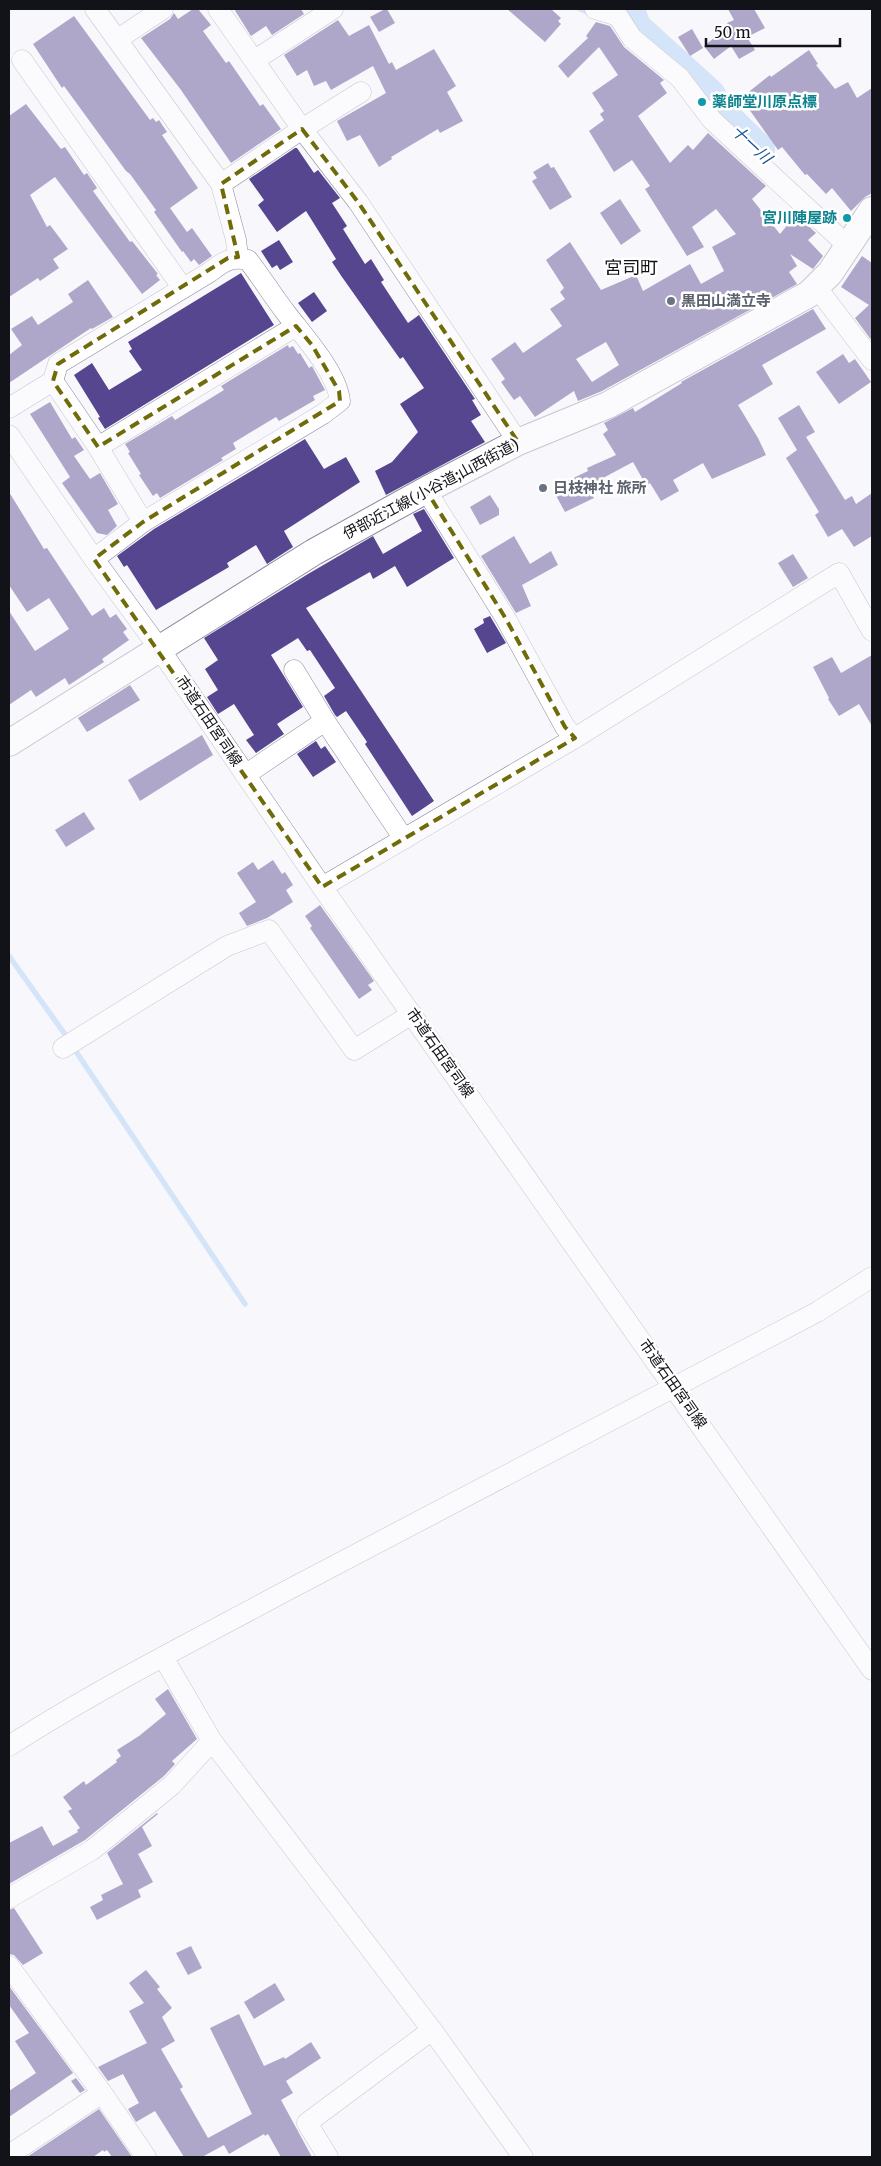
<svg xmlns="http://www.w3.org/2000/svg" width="881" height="2166" font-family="Merriweather,'Noto Sans JP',serif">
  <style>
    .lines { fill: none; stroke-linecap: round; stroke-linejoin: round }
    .stream { stroke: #abcef7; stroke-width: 5.5 }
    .river { stroke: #abcef7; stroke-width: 32 }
    .building { fill: #56468f; fill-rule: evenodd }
    .minor-casing { stroke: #8c8a9e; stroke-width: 21 }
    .major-casing { stroke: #8c8a9e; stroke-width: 28 }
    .minor { stroke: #fff; stroke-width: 20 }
    .major { stroke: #fff; stroke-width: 26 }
    .marked { fill: none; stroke: #6f6b08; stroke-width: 4; stroke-dasharray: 10 6; stroke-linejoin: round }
    .culture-dot { fill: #0f9aa8; stroke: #fff; stroke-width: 2 }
    .worship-dot { fill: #6b7280; stroke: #fff; stroke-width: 2 }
    .labels { text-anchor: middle; stroke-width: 5; stroke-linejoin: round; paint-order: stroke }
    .culture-label { font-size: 15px; font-weight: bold; fill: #0d838f; stroke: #fff; text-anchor: start }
    .worship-label { font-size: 15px; font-weight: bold; fill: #5b616d; stroke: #fff; text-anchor: start }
    .street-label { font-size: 15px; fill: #121219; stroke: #fff }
    .water-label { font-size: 16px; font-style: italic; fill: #17518d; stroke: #fff }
    .quarter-label { font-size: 18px; fill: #121219; stroke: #fff }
  </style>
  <rect width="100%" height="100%" fill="#f8f7fc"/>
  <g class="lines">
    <g class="stream">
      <polyline points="580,9 592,14"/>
      <polyline points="9,956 64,1033"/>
      <polyline points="77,1053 245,1304"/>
    </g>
    <polyline class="river" points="629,9 635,27 710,95 714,106 759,150"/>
  </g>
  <g class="building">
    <polygon points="193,9 198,9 211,25 203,31 226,63 229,61 260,106 263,104 281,129 231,163 181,90 141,38 170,19 174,13 178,19"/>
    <polygon points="234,9 301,9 304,14 272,35 266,26 251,36"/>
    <polygon points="385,9 387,9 395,23 379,32 370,17"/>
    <polygon points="507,9 551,9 561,18 558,21 561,24 545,42"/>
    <polygon points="728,9 754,9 765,28 747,37 755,50 739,59 731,46 714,59 704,46 729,26 727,23 734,20"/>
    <polygon points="74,16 150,120 153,118 156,122 159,120 167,132 162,135 198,188 170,208 187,232 192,228 212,256 199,265 194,259 191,262 183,251 182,252 154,212 156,210 130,174 126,171 64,86 62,88 33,44"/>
    <polygon points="338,20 349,36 369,25 389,64 392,62 396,70 434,49 456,86 447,92 463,121 440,133 438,129 391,157 392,159 379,167 360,135 347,141 337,121 386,93 373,66 331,90 326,81 314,86 307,70 297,76 284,55"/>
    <path d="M596,22L610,26L624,47L664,80L660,83L667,93L638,116L670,163L688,145L693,150L708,133L766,186L752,199L780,234L789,223L791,225L799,217L816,233L808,240L823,256L813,269L790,254L797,266L789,272L797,284L602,391L578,401L574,391L535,417L520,396L514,400L501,382L505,379L491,359L515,342L523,353L562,326L550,309L565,299L560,292L564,288L546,260L570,242L601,290L636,275L643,291L690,264L701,284L724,271L712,247L736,234L716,209L692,227L704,247L687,256L645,189L650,186L632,160L614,172L589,131L604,120L600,114L604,111L592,93L618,75L599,47L568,78L558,66L588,38L586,36ZM606,342L619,365L592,382L576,359Z"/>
    <polygon points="692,29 703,48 690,56 678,37"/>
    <polygon points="809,50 818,64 816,65 835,89 848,82 857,98 872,88 872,193 865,197 851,211 832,188 826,194 807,174 805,175 782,147 778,150 741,98 770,75 771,77"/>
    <polygon points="26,104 61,149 65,147 84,175 87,173 97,188 93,191 130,242 132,241 158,274 156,275 160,280 142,294 55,177 30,195 47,227 50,225 68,249 53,259 59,268 40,281 38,278 9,297 9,116"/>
    <polygon points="295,148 297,148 314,173 318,170 340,198 332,203 347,226 343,229 365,264 371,259 384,280 381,282 408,323 419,315 475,399 472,400 481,415 471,421 485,442 386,495 375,471 392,462 418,432 400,404 424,388 403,357 400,359 342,277 332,262 336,259 306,211 277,232 258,205 264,200 249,179"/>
    <polygon points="548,163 551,168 554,167 572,197 550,210 532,181 537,178 533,172"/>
    <polygon points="620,199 641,231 621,245 600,213"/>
    <polygon points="279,240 293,262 280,270 277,265 272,268 261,251"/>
    <polygon points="862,256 872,263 872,341 855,318 869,305 841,287"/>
    <polygon points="241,273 274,325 105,429 98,418 100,417 74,375 92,363 109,390 142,370 129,351 132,349 128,342"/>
    <polygon points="88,280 113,317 92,329 91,328 9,383 9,355 22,345 11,329 32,316 38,325 73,302 68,294"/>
    <polygon points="314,292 327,311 312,322 298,303"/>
    <polygon points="813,309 826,329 762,365 773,384 738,405 758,438 766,455 712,479 703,463 673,480 679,491 661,501 650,483 646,485 633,462 588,486 594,498 565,512 554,492 566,486 565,482 588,471 587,468 616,455 603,434 608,430 604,423 633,408 635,412 682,383 681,382"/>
    <polygon points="288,345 289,348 293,346 298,354 300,353 309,368 312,366 325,390 313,396 315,400 279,421 276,417 233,443 236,449 221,458 223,460 160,498 157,493 153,496 139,475 141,474 128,453 130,452 125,444 172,416 175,420 224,390 221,386"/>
    <polygon points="843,354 849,363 855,359 871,382 839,404 816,372"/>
    <polygon points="50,402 72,439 75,437 84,450 74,456 90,479 100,473 118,504 108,510 117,526 107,535 97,533 62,483 70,477 30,414"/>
    <polygon points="799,405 815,432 806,437 845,500 852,496 856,504 872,493 872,536 854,547 842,529 828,537 815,515 819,512 786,458 797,450 778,418"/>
    <polygon points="305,439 324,469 346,457 360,482 284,531 293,547 267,564 256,545 227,563 229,567 156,610 127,565 124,567 117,556 154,529"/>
    <polygon points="9,492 44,549 47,548 92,616 104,608 110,618 116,614 127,629 123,632 129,640 102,659 104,662 69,685 65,678 36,697 31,690 9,705 9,611 35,651 69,629 49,598 27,612 9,585"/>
    <polygon points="490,495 499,509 499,515 480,525 470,507"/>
    <polygon points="424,509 454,558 407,587 395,566 373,579 370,572 306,608 434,801 412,816 365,744 367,742 346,711 337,717 335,715 324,696 335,688 310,650 307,651 298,638 271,655 303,707 277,724 284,734 256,753 246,740 254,735 234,704 218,714 207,697 218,690 205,669 218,660 204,638 308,574 373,536 383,554 422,531 413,514"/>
    <polygon points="514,536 530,564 551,551 558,565 522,585 531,606 516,613 481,556"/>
    <polygon points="793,554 808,578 793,587 778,563"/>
    <polygon points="490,616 506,643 487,653 474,629 484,623 483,619"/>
    <polygon points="872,655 872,726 859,704 839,716 828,699 829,698 813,667 832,657 841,673"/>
    <polygon points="130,685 140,700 87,732 78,718"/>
    <polygon points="202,735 213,755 140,801 128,780"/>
    <polygon points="316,741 321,749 325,746 336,762 313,777 297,754"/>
    <polygon points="84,812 95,829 66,847 55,830"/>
    <polygon points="273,860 282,874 285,872 293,885 286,890 293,902 267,918 247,926 239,913 256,902 237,873 253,862 258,870"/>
    <polygon points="320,905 374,981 368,985 372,990 359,999 310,928 312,926 305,916"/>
    <polygon points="168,1689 197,1739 172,1761 175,1764 164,1776 85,1840 9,1884 9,1843 42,1826 53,1846 78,1832 77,1830 80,1828 68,1811 72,1809 63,1797 84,1781 86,1785 117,1762 116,1760 121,1756 117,1750 139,1736 166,1714 155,1699"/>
    <polygon points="157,1813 158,1814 142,1827 152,1846 138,1854 153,1882 138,1890 141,1897 97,1920 90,1907 103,1900 101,1895 123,1884 107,1853"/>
    <polygon points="14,1908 43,1953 23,1965 14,1955 9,1954 9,1910"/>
    <polygon points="191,1946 202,1968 188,1975 176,1953"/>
    <polygon points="146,1970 160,1987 157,1989 172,2008 162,2017 175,2041 161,2049 183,2087 180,2089 208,2138 252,2114 210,2028 239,2014 264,2066 284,2057 285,2059 311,2042 321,2058 286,2081 293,2093 281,2100 312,2157 281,2157 268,2134 265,2136 264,2134 229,2154 224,2145 202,2157 184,2157 155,2111 136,2122 128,2109 139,2103 123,2074 108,2081 98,2067 147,2043 129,2011 144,2003 129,1983"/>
    <polygon points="275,1983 285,2000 254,2019 244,2002"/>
    <polygon points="9,1986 73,2073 9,2117 9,2091 36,2073 15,2041 29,2033 9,2005"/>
    <polygon points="76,2078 85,2090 80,2093 71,2081"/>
    <polygon points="99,2109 132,2157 112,2157 107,2150 104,2152 103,2150 93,2157 27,2157"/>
  </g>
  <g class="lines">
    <defs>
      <g id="minor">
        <polyline points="95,9 221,184 236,240 238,257"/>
        <polyline points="218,9 302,129 358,202 518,442"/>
        <polyline points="595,9 618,16 632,38 680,78 712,120 847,245"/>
        <polyline points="118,39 163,9"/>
        <polyline points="22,60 182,287"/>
        <polyline points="255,60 333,9"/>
        <polyline points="221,184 302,129 361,92"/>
        <polyline points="817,288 872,360"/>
        <polyline points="53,381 98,447 143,522"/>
        <path d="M9,408L53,381L58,364L210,272C223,262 231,256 248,260C261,277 273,296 286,313C304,337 337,372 340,401L323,414L143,522L94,559"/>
        <polyline points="9,435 94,559 159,648 322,887 872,1670"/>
        <polyline points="98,447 296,326"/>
        <polyline points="426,490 506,619 565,727 575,738"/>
        <polyline points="294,670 325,721"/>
        <polyline points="245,775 325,721 404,839"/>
        <polyline points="322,887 575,738 839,573 872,631"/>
        <polyline points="63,1048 227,946 269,930 354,1050 412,1014"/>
        <polyline points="163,1657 212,1741 432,2030 523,2157"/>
        <path d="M9,1746C98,1689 193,1641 286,1591C462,1497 640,1406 817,1312L872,1277"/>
        <polyline points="9,1898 92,1850 172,1785 212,1741"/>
        <polyline points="9,1966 102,2093 146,2157"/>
        <polyline points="9,2155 102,2093"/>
        <polyline points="328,2157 307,2123 432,2030"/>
      </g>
      <polyline id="major" points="9,743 314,552 426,490 518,442 608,405 809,294 830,273 872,210"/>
    </defs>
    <use href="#minor" class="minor-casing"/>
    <use href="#major" class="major-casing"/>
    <use href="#minor" class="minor"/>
    <use href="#major" class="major"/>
  </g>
  <path d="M0 0H881V2166H0ZM302,129L358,202L518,442L426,490L506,619L565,727L575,738L322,887L94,559L143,522L340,401L339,391L312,345L296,326L98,447L53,381L58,364L228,258L238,257L221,184Z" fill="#f8f7fc" fill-opacity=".55" fill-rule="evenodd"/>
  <path class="marked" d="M302,129L358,202L518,442L426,490L506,619L565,727L575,738L322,887L94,559L143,522L340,401L339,391L312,345L296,326L98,447L53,381L58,364L228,258L238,257L221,184Z"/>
  <g class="culture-dot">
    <circle cx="702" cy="102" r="5"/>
    <circle cx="847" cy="218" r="5"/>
  </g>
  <g class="worship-dot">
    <circle cx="671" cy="301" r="5"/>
    <circle cx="543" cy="488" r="5"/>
  </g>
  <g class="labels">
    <g class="culture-label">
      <text x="712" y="107">薬師堂川原点標</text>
      <text x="837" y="223" text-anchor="end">宮川陣屋跡</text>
    </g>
    <g class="worship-label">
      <text x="681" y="306">黒田山満立寺</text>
      <text x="553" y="493">日枝神社 旅所</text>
    </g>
    <g class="street-label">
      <text transform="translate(431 489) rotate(-28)" y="5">伊部近江線(小谷道;山西街道)</text>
      <text transform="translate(209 721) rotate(56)" y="5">市道石田宮司線</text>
      <text transform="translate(440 1053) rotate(55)" y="5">市道石田宮司線</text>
      <text transform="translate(673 1384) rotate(55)" y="5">市道石田宮司線</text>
    </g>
    <g class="water-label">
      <text transform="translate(752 144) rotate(43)" y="6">十一川</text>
    </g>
    <g class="quarter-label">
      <text x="631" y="274">宮司町</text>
    </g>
  </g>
  <rect width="881" height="2166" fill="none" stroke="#121219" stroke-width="20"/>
  <path d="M706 38v8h134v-8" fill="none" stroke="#121219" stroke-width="2.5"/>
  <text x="714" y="38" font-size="15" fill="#121219" stroke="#ffffff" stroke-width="4" paint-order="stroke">50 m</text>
</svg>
